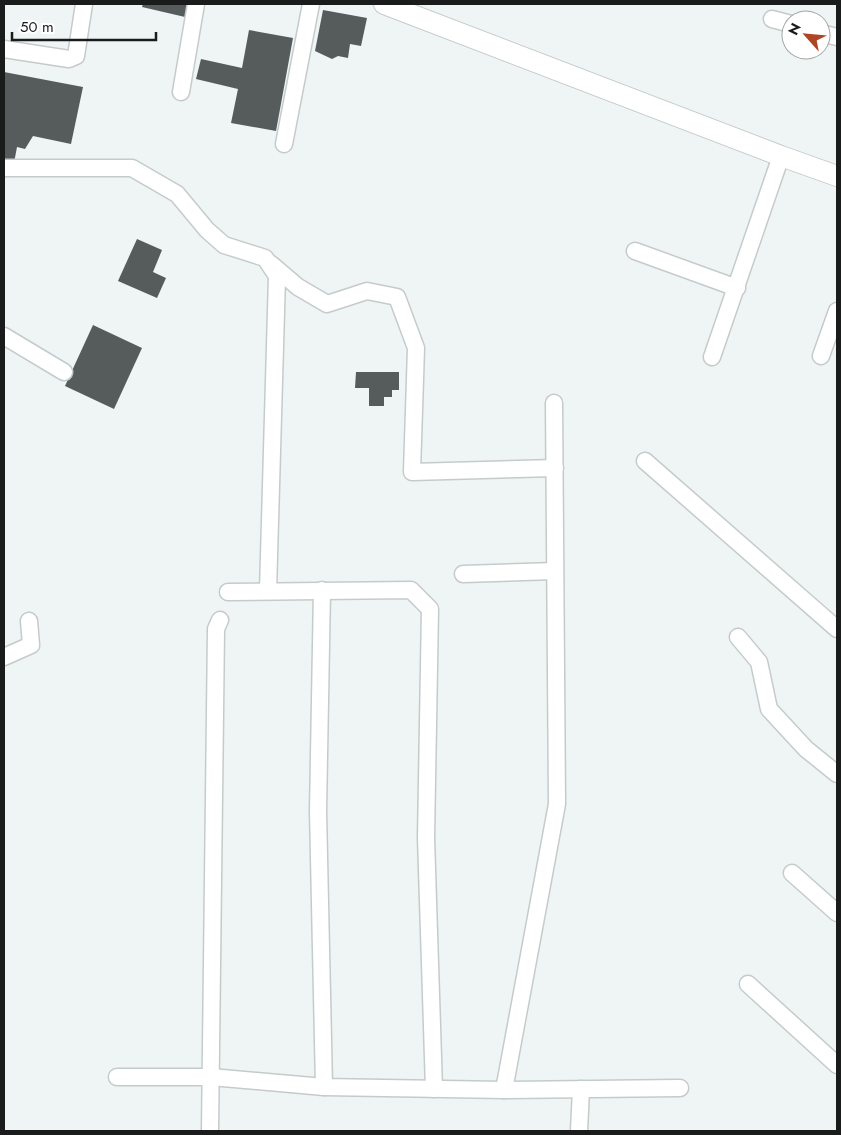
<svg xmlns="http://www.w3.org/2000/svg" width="841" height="1135" font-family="Jost,sans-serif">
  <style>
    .building { fill: #565b5b }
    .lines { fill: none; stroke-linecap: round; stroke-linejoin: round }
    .minor-casing { stroke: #c5cbcb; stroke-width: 19 }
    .tertiary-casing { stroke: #c5cbcb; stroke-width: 22 }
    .minor { stroke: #fff; stroke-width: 16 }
    .tertiary { stroke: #fff; stroke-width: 20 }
  </style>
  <rect width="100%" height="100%" fill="#eff5f5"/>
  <g class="building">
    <polygon points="143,4 188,4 185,17 142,7"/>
    <polygon points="323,10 367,18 361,46 350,44 348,58 338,56 332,59 315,51"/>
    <polygon points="249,30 293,38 276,131 231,123 238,89 196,79 201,59 242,68"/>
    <polygon points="4,72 83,87 71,144 33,136 25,149 17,147 14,163 4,161"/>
    <polygon points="137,239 162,250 153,272 166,278 157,298 118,281"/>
    <polygon points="93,325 142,348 114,409 65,386"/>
    <polygon points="356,372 399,372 399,390 392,390 392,397 384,397 384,406 369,406 369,388 355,388"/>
  </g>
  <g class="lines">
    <defs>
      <g id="minor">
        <polyline points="772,19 791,24"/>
        <polyline points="821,33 837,37"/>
        <polyline points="4,49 69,59 76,56 84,4"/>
        <polyline points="181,92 196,4"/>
        <polyline points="284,144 311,4"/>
        <polyline points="4,168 132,168 177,194 207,230 224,245 265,258 277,276 268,591"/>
        <polyline points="635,251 737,288"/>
        <polyline points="271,264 298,287 327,304 367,291 397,297 416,348 412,472 555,468"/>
        <polyline points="4,336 64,372"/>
        <polyline points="821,356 837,311"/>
        <polyline points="712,357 781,156"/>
        <polyline points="645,461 837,629"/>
        <polyline points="463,574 555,571"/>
        <polyline points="322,590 318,811 324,1087"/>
        <polyline points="228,592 411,590 430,609 426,838 434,1089"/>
        <polyline points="738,637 759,662 769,709 806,749 837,774"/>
        <polyline points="4,657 31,645 29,621"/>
        <polyline points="792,873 837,913"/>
        <polyline points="748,984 837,1065"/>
        <polyline points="117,1077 211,1077 324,1087 504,1090 680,1088"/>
        <polyline points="504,1090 557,804 554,403"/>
        <polyline points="210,1131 216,629 220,620"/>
        <polyline points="579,1131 581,1089"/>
      </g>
      <polyline id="tertiary" points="384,4 781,156 837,176"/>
    </defs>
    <use href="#minor" class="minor-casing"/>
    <use href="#tertiary" class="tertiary-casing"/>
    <use href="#minor" class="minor"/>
    <use href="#tertiary" class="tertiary"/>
  </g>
  <rect width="841" height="1135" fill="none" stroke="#1a1c1c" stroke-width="10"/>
  <g transform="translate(806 35) rotate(297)"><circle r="24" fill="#ffffff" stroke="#a3a4a4"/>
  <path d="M0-4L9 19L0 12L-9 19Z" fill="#ae4624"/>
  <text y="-8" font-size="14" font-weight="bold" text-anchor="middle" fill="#1a1c1c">N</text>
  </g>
  <path d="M12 32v8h144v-8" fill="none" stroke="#1a1c1c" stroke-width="2.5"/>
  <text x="20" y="32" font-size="15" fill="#1a1c1c" stroke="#ffffff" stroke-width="4" paint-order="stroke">50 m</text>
</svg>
